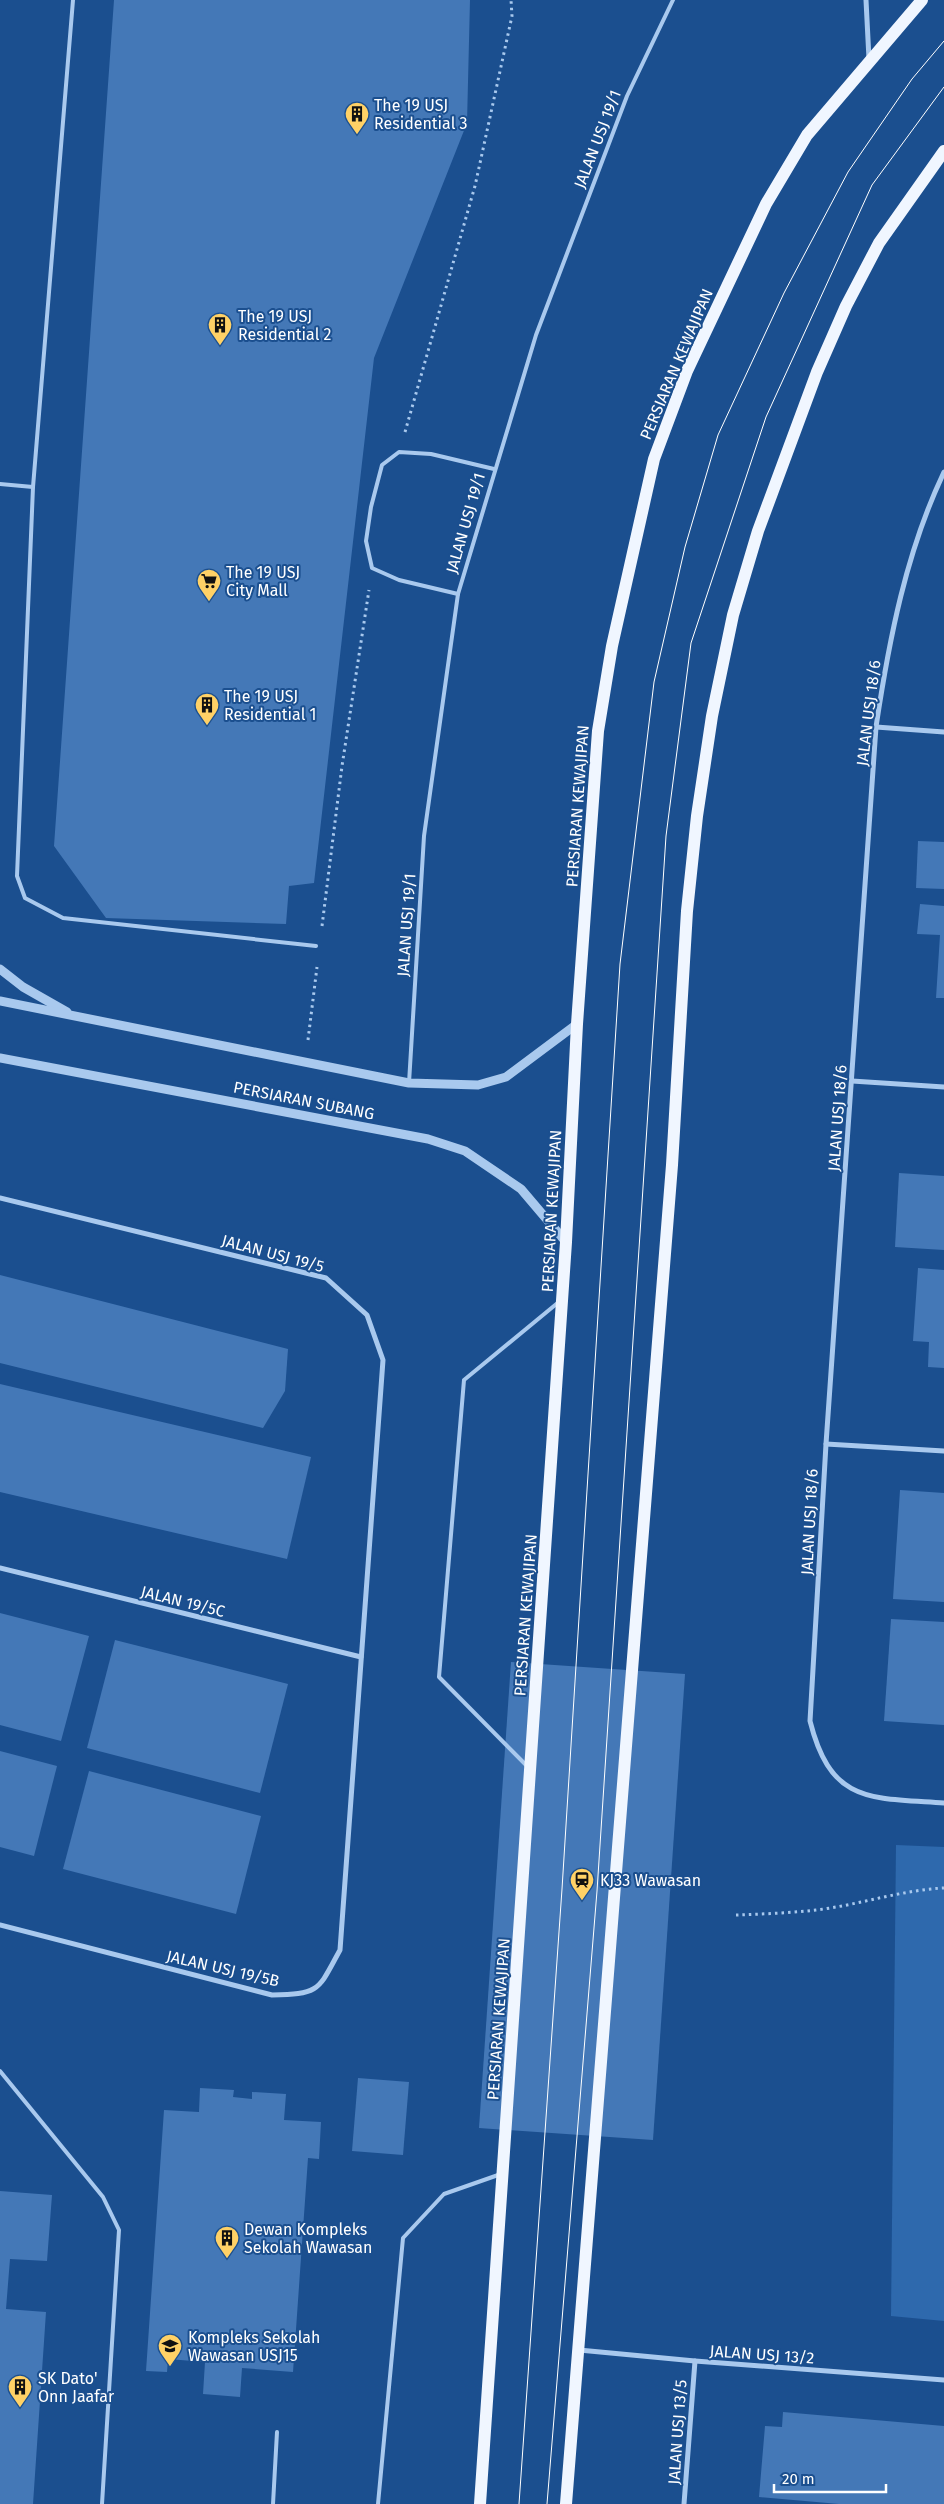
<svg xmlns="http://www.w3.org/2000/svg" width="944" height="2504" font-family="'Fira Sans',sans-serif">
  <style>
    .green { fill: #2e69ad }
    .building { fill: #4478b7 }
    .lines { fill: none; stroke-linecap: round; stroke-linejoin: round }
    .path { stroke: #a9c9ee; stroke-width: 3; stroke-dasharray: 2.5 4; stroke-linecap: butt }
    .service { stroke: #a9c9ee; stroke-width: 4 }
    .minor { stroke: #a9c9ee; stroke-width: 5 }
    .tertiary { stroke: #a9c9ee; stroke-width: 9 }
    .primary { stroke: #f0f6ff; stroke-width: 12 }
    .tram { stroke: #fff; stroke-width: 1 }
    .labels { text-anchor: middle; stroke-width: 4; stroke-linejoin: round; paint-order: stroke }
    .poi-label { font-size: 16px; fill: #fff; stroke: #1b4f8f; text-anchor: start }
    .street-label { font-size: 16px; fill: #fff; stroke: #1b4f8f }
  </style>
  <rect width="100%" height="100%" fill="#1b4f8f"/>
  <polygon class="green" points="896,1845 944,1847 944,2321 891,2316"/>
  <g class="building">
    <polygon points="114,0 470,0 467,123 374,358 314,883 289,886 286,924 106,918 54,846"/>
    <polygon points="918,841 944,842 944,889 916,888"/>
    <polygon points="920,904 944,906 944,998 936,998 940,935 917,934"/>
    <polygon points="899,1173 944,1176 944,1250 895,1247"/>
    <polygon points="918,1268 944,1270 944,1368 928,1367 929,1342 913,1341"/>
    <polygon points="0,1275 288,1349 285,1391 263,1428 0,1363"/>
    <polygon points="0,1384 311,1457 287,1559 0,1492"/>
    <polygon points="900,1490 944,1493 944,1602 893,1599"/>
    <polygon points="0,1613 89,1636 61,1741 0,1725"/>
    <polygon points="891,1619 944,1622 944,1725 884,1721"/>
    <polygon points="115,1640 288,1684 260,1793 87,1748"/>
    <polygon points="511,1662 685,1674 653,2140 479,2128"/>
    <polygon points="0,1751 57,1766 34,1856 0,1847"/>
    <polygon points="89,1771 261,1816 236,1914 63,1869"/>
    <polygon points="358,2078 409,2082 403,2155 352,2151"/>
    <polygon points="200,2088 234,2090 233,2097 252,2099 252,2092 286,2094 284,2120 321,2122 319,2159 308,2158 293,2372 242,2368 240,2397 203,2394 205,2362 168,2359 167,2372 146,2371 164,2110 199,2112"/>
    <polygon points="0,2191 52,2195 47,2261 10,2259 6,2309 46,2312 33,2504 0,2504"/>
    <polygon points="783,2412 944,2426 944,2504 839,2504 759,2497 765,2426 782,2427"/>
  </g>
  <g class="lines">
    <g class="path">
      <polyline points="405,432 475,186 512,16 511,0"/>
      <polyline points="322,926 342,766 369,590"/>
      <polyline points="308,1040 317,967"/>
      <path d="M736,1915C762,1914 790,1913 816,1910C859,1905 901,1890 944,1888"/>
    </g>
    <g class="service">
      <polyline points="73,0 33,487 17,876 25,898 63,918 316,946"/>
      <polyline points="0,484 33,487"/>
      <polyline points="458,594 399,580 372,568 366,541 371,507 382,465 399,452 431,454 494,469"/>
      <polyline points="409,1083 424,836 458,594 536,335 627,96 673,0"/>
      <polyline points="527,1766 439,1677 464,1380 560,1301"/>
      <polyline points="0,2071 103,2197 119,2230 102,2504"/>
      <polyline points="273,2504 277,2432"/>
      <polyline points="378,2504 403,2238 444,2194 501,2174"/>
    </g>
    <g class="minor">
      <polyline points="866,0 869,59"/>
      <path d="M944,472C906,552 889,640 876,727L826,1444L810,1721C831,1804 870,1798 944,1803"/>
      <polyline points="876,727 944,732"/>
      <polyline points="852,1081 944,1087"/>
      <path d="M0,1198L326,1278L367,1315L383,1360L340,1950C318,1990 321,1994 272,1995L0,1925"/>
      <polyline points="826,1444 944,1451"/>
      <polyline points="0,1568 361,1657"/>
      <polyline points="579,2350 695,2361 944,2380"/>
      <polyline points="684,2504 695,2361"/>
    </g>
    <g class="tertiary">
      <polyline points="0,969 23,987 67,1012"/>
      <polyline points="0,1001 409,1083 478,1085 506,1077 577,1024"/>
      <polyline points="0,1058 428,1139 465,1151 521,1189 566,1242"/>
    </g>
    <g class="primary">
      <polyline points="480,2504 566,1242 577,1024 598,731 612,646 654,459 687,371 766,204 807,135 922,0"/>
      <polyline points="566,2504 672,1165 687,911 697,816 712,716 733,615 758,531 817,372 846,306 879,243 944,151"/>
    </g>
    <g class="tram">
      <polyline points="519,2504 562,1889 620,964 654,682 685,547 718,435 784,293 848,172 912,79 944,41"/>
      <polyline points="547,2504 597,1891 666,836 691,643 766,417 872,185 944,87"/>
    </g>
  </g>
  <defs>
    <symbol id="building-pin" viewBox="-11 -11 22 30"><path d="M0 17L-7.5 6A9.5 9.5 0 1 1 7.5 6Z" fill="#ffd166" stroke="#1b4f8f"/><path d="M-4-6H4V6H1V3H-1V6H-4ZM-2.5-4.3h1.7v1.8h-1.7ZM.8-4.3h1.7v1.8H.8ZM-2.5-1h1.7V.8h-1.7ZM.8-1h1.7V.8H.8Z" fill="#111"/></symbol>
    <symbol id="supermarket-pin" viewBox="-11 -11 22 30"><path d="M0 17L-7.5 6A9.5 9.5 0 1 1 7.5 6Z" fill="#ffd166" stroke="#1b4f8f"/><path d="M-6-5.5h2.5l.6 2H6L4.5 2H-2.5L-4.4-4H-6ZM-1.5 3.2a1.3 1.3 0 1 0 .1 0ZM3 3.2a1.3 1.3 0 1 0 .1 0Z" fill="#111"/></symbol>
    <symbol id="station-pin" viewBox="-11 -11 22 30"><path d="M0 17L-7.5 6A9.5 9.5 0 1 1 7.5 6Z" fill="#ffd166" stroke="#1b4f8f"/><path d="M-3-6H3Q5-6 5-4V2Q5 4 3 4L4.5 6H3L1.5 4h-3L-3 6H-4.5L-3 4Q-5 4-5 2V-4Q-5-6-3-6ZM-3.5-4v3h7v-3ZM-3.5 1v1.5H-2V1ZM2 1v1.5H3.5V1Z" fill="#111"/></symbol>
    <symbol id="school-pin" viewBox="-11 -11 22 30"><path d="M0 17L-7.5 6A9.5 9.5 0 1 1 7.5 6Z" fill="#ffd166" stroke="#1b4f8f"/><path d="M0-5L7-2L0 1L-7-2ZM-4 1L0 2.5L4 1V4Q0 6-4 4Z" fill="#111"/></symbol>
  </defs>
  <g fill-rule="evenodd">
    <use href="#building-pin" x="343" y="100" width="28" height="38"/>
    <use href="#building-pin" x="206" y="311" width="28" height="38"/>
    <use href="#supermarket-pin" x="195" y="567" width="28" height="38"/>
    <use href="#building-pin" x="193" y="691" width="28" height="38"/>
    <use href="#station-pin" x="568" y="1866" width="28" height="38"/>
    <use href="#building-pin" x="213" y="2224" width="28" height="38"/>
    <use href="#school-pin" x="156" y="2332" width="28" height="38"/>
    <use href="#building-pin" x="6" y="2373" width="28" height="38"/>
  </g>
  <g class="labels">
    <g class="poi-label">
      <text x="374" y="111">The 19 USJ<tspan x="374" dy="18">Residential 3</tspan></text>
      <text x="238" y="322">The 19 USJ<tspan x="238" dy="18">Residential 2</tspan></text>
      <text x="226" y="578">The 19 USJ<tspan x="226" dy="18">City Mall</tspan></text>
      <text x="224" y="702">The 19 USJ<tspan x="224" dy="18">Residential 1</tspan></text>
      <text x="600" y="1886">KJ33 Wawasan</text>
      <text x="244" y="2235">Dewan Kompleks<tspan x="244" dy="18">Sekolah Wawasan</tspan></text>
      <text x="188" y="2343">Kompleks Sekolah<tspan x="188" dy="18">Wawasan USJ15</tspan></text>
      <text x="38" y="2384">SK Dato'<tspan x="38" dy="18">Onn Jaafar</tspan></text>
    </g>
    <g class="street-label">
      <text transform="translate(597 139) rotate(-69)" y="6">JALAN USJ 19/1</text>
      <text transform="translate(676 364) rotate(-67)" y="6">PERSIARAN KEWAJIPAN</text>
      <text transform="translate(465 523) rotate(-74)" y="6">JALAN USJ 19/1</text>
      <text transform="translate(868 713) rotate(-83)" y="6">JALAN USJ 18/6</text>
      <text transform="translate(577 806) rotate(-86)" y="6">PERSIARAN KEWAJIPAN</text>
      <text transform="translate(406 925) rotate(-86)" y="6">JALAN USJ 19/1</text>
      <text transform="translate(304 1100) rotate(11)" y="6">PERSIARAN SUBANG</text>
      <text transform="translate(837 1118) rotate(-86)" y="6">JALAN USJ 18/6</text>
      <text transform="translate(551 1211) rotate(-87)" y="6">PERSIARAN KEWAJIPAN</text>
      <text transform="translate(273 1253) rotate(15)" y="6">JALAN USJ 19/5</text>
      <text transform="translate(809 1522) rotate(-87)" y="6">JALAN USJ 18/6</text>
      <text transform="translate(183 1601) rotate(14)" y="6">JALAN 19/5C</text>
      <text transform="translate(525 1615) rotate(-86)" y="6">PERSIARAN KEWAJIPAN</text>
      <text transform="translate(223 1968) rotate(13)" y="6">JALAN USJ 19/5B</text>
      <text transform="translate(498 2019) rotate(-86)" y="6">PERSIARAN KEWAJIPAN</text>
      <text transform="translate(762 2354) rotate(4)" y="6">JALAN USJ 13/2</text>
      <text transform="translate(677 2432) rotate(-86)" y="6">JALAN USJ 13/5</text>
    </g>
  </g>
  <path d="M774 2484v8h112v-8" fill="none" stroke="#ffffff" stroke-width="2.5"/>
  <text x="782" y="2484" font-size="15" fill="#ffffff" stroke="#1b4f8f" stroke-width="4" paint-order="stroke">20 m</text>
</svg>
